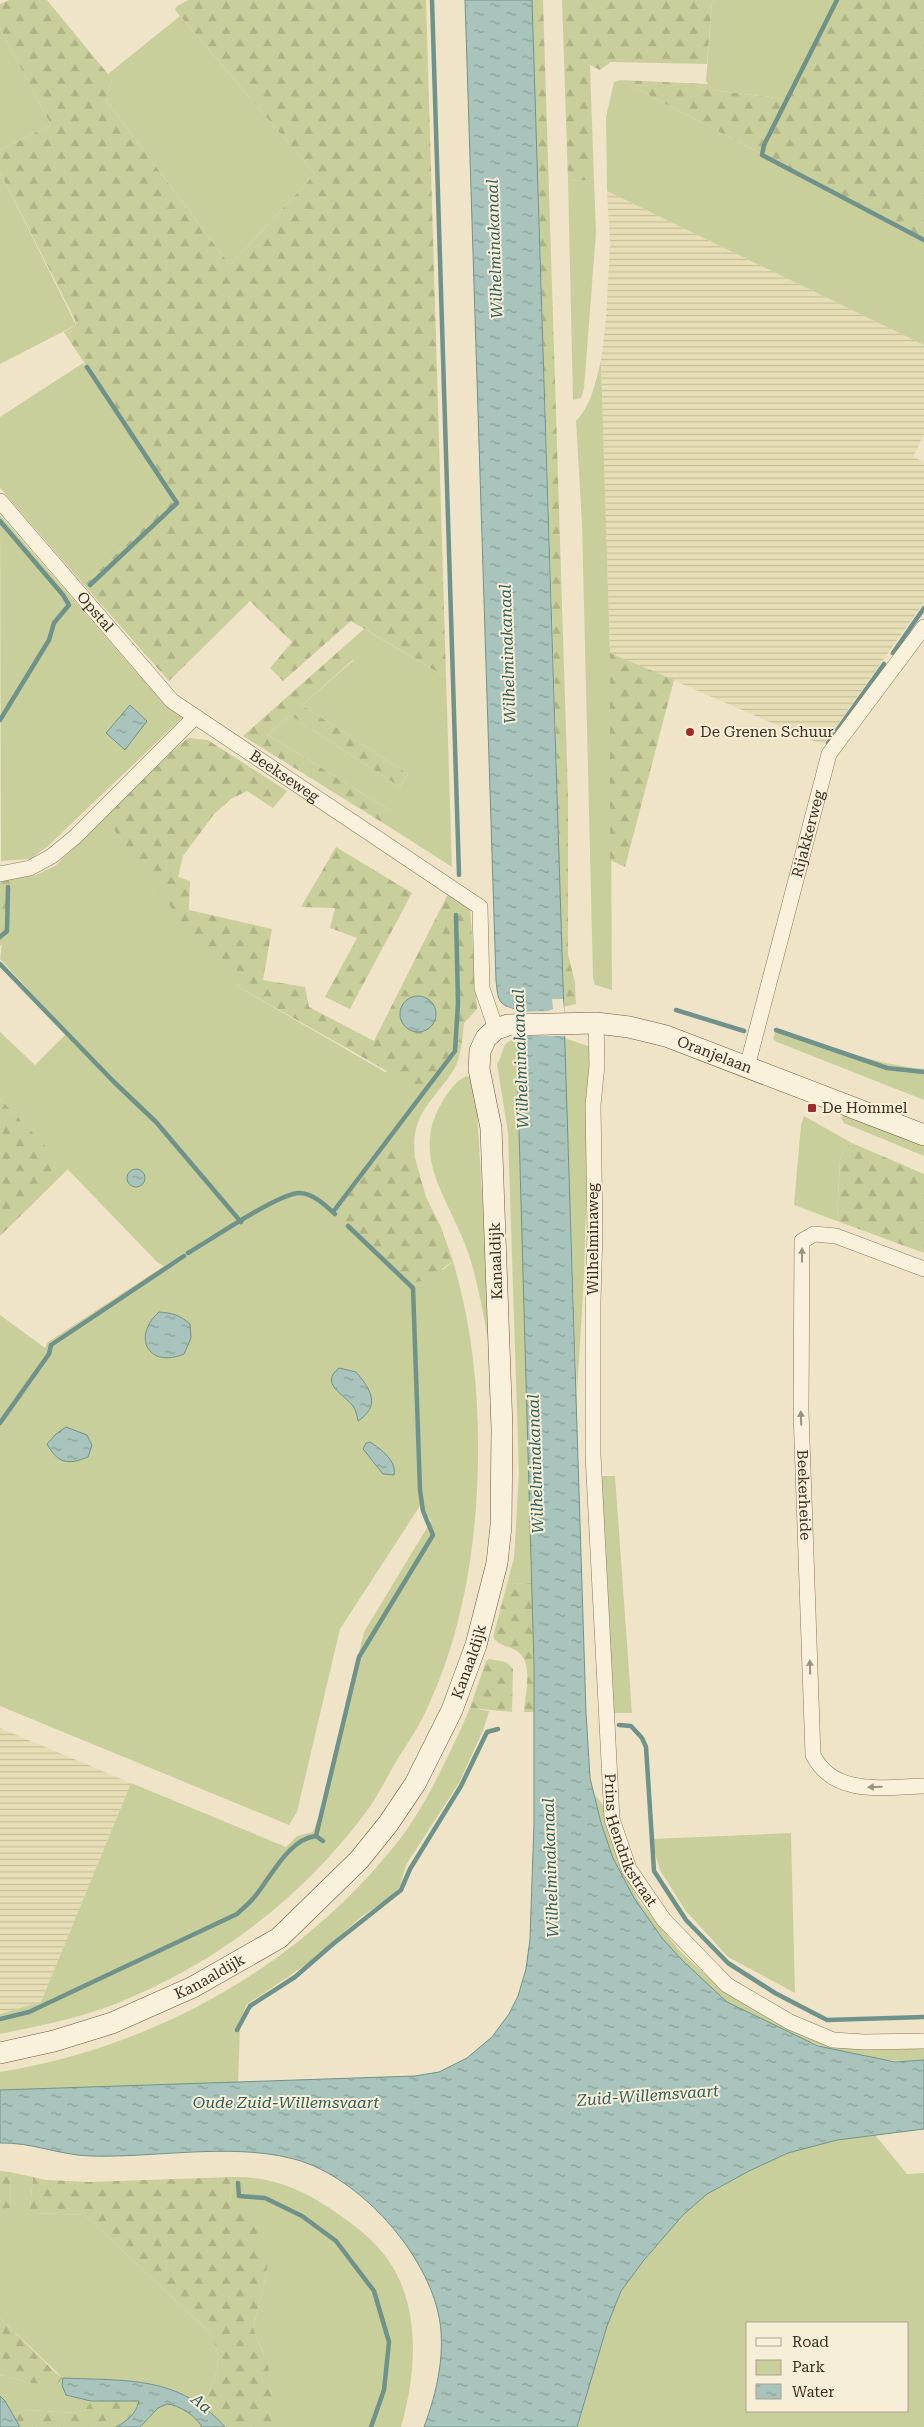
<svg xmlns="http://www.w3.org/2000/svg" width="924" height="2427" font-family="'Roboto Serif',serif">
  <style>
    .farmland { fill: url(#farmland-rules) }
    .green { fill: #c9cf9b; fill-rule: evenodd }
    .forest { fill: url(#forest-firs) }
    .water { fill: url(#water-ripples); stroke: #6f938a }
    .pier { fill: #f0e4c8 }
    .lines { fill: none; stroke-linecap: round; stroke-linejoin: round }
    .stream { stroke: #6f938a; stroke-width: 4.5 }
    .minor-casing { stroke: #8d765c; stroke-width: 16 }
    .secondary-casing { stroke: #6f573f; stroke-width: 22 }
    .minor { stroke: #faf1dc; stroke-width: 15 }
    .secondary { stroke: #faf1dc; stroke-width: 21 }
    .oneway { fill: #9c907e }
    .poi-dot { fill: #9e2a2b; stroke: #f7eed8; stroke-width: 2 }
    .labels { text-anchor: middle; stroke-width: 4; stroke-linejoin: round; paint-order: stroke }
    .street-label { font-size: 15px; fill: #3d2e20; stroke: #f7eed8 }
    .poi-label { font-size: 15px; fill: #3d2e20; stroke: #f7eed8; text-anchor: start }
    .water-label { font-size: 16px; font-style: italic; fill: #2f5d5a; stroke: #f7eed8 }
  </style>
  <defs>
    <pattern id="farmland-rules" width="6" height="5" patternUnits="userSpaceOnUse" patternTransform="scale(1.25)"><rect width="6" height="5" fill="#e6deb5"/><path d="M0 2.5h6" fill="none" stroke="#c6bf9b"/></pattern>
    <pattern id="forest-firs" width="22" height="20" patternUnits="userSpaceOnUse" patternTransform="scale(1.25)"><rect width="22" height="20" fill="#c9cf9b"/><path d="M5 1l3.5 6h-7zM16 11l3.5 6h-7z" fill="#aeb285"/></pattern>
    <pattern id="water-ripples" width="26" height="14" patternUnits="userSpaceOnUse" patternTransform="scale(1.25)"><rect width="26" height="14" fill="#a9c4bc"/><path d="M2 4q2-2 4 0t4 0M15 11q2-2 4 0t4 0" fill="none" stroke="#8ba098"/></pattern>
  </defs>
  <rect width="100%" height="100%" fill="#f0e4c8"/>
  <g class="farmland">
    <polygon points="607,191 924,345 924,434 913,457 924,462 924,602 823,745 610,653 601,361 606,319 610,243"/>
    <polygon points="0,1728 131,1783 41,2002 0,2014"/>
  </g>
  <g class="green">
    <polygon points="715,0 835,0 786,99 712,90 706,81 712,2"/>
    <polygon points="180,16 315,174 230,265 106,100 112,79 108,74"/>
    <polygon points="0,28 51,125 0,150"/>
    <polygon points="620,80 924,239 924,345 607,191 606,117 614,82"/>
    <polygon points="0,172 76,325 0,364"/>
    <polygon points="594,180 596,233 584,388 581,398 573,400 568,181"/>
    <path d="M601,361L610,653L612,990L595,985L593,977L582,523L576,421C592,404 595,383 601,361Z"/>
    <polygon points="83,363 173,499 84,585 0,488 0,417"/>
    <polygon points="0,515 137,673 183,717 47,847 30,859 1,861"/>
    <polygon points="364,629 446,677 452,867 391,828 391,811 268,735 290,715 400,787 408,774 302,705 354,660 340,650"/>
    <path d="M105,818L136,859L243,974L237,986L385,1072L454,1051L458,1042L462,1043C460,1050 459,1060 456,1066C436,1100 409,1112 415,1158L390,1139L335,1214L443,1270L453,1261C472,1326 479,1391 478,1458C477,1544 463,1633 426,1711C418,1728 407,1744 397,1760C387,1777 378,1796 366,1812C306,1893 225,1957 132,1997C90,2016 45,2025 0,2034V2014L41,2002L131,1783L286,1847L297,1836L313,1832L321,1810L364,1632L431,1521L420,1506L340,1629L297,1812L289,1825L0,1706V1315L45,1348L48,1342L164,1266L157,1262L0,1099V1032L35,1065L68,1032L0,959L10,879L36,875L55,866Z"/>
    <path d="M776,1029C824,1045 873,1064 924,1069V1100L777,1042L773,1039Z"/>
    <path d="M518,1038L533,1583L507,1584L514,1558L519,1473L508,1133L497,1064C506,1051 498,1043 518,1038Z"/>
    <polygon points="564,1038 591,1047 584,1276 577,1393"/>
    <path d="M466,1076L470,1077L476,1096L492,1356C484,1322 479,1285 468,1252C450,1200 410,1158 441,1104C447,1093 455,1082 466,1076Z"/>
    <polygon points="845,1114 924,1141 924,1156 844,1123 841,1118"/>
    <polygon points="804,1116 852,1143 844,1148 840,1160 837,1221 794,1205 801,1125"/>
    <polygon points="601,1476 615,1476 632,1713 608,1713"/>
    <path d="M470,1708L489,1711L484,1728L459,1783L406,1865L400,1886L392,1896L361,1917L313,1960L246,2005L240,2028L238,2083L0,2090V2072C159,2046 305,1963 403,1835C428,1801 453,1747 470,1708Z"/>
    <path d="M593,1792L602,1804L609,1822L616,1855L639,1901L680,1951L723,1991L803,2035L924,2043V2060C871,2064 829,2052 782,2029C764,2020 744,2013 727,2002C686,1975 631,1903 612,1858C604,1837 599,1814 593,1792Z"/>
    <polygon points="791,1833 795,1993 728,1957 685,1910 660,1870 651,1839"/>
    <path d="M875,2135L907,2174L924,2173V2427H577L607,2326L621,2291L644,2260L683,2215L707,2194L749,2171L788,2153L837,2140ZM748,2323H908V2411H748Z"/>
    <path d="M10,2172L33,2177L30,2208L33,2213L85,2215L209,2332C226,2359 216,2379 202,2405C154,2375 117,2381 64,2378L66,2395L91,2401L85,2410L77,2413L26,2410L12,2414L0,2396V2375L31,2383L63,2378L0,2318V2209L11,2208Z"/>
    <path d="M232,2177C269,2176 300,2188 331,2209C350,2222 368,2235 383,2253C422,2301 417,2372 401,2427H282L275,2409L263,2352L253,2328L264,2285L268,2263L230,2200Z"/>
    <path d="M167,2404C179,2405 196,2416 202,2427H140L157,2408Z"/>
  </g>
  <g class="forest">
    <polygon points="9,0 47,0 112,79 106,100 230,265 315,174 175,10 177,6 188,0 426,0 446,677 351,621 283,681 270,668 292,642 250,601 169,681 84,585 173,499 64,332 76,325 75,320 0,172 0,150 51,125 0,28 0,4"/>
    <polygon points="532,0 543,0 568,794 568,954 575,983 576,1004 563,1007 555,703"/>
    <polygon points="562,0 715,0 712,2 707,64 611,62 600,70 590,65 594,180 568,181"/>
    <polygon points="835,0 924,0 924,239 620,80 708,84 712,90 786,99"/>
    <polygon points="340,650 354,659 302,705 408,774 400,787 290,715 268,735 391,811 391,828 243,736"/>
    <polygon points="610,653 674,680 625,867 610,860"/>
    <polygon points="188,738 208,740 287,791 273,808 247,791 231,799 214,814 183,856 178,877 190,881 189,910 272,929 263,980 305,987 309,1007 374,1041 448,894 470,908 477,1009 464,1023 462,1043 458,1042 424,1092 237,986 243,973 210,960 105,818 171,752"/>
    <polygon points="336,847 412,893 350,1009 325,997 357,938 330,928 335,908 301,907"/>
    <polygon points="0,879 10,879 9,932 7,940 0,946"/>
    <polygon points="0,1099 68,1169 0,1236"/>
    <polygon points="390,1138 415,1158 426,1197 441,1227 453,1261 429,1279 410,1284 335,1214"/>
    <polygon points="852,1143 924,1174 924,1253 837,1221 840,1160 844,1148"/>
    <path d="M533,1583L534,1712H524C525,1695 534,1662 517,1651C509,1646 498,1646 493,1637L507,1584Z"/>
    <polygon points="489,1659 506,1662 513,1669 512,1712 470,1708 486,1661"/>
    <polygon points="0,2171 10,2172 11,2208 0,2209"/>
    <path d="M33,2177L46,2180L89,2182L232,2177L230,2200L251,2212L268,2263L264,2285L253,2328L268,2365L271,2390L282,2427H225L202,2405C216,2379 226,2359 209,2332L85,2215L33,2213L30,2208Z"/>
    <polygon points="0,2318 56,2373 63,2378 56,2385 31,2383 0,2375"/>
    <path d="M119,2399L139,2401C136,2414 127,2420 116,2427H20L12,2414L26,2410L77,2413L85,2410L91,2401Z"/>
  </g>
  <g class="water">
    <path d="M465,0H532L586,1713L590,1778L601,1823L613,1858L634,1898L662,1938L682,1960L727,2002L818,2046L895,2062L924,2060V2129L837,2140L788,2153L749,2171L707,2194L683,2215L644,2260L621,2291L607,2326L577,2427H424C437,2392 447,2350 438,2312C423,2248 355,2173 290,2158C228,2143 153,2158 90,2156C59,2155 31,2142 0,2143V2090L415,2076L439,2072L467,2058L492,2037L509,2014L518,1996L526,1969L530,1939L534,1823V1667L517,1058L518,1010C497,1005 498,999 496,980Z"/>
    <polygon points="130,705 147,721 125,750 106,733"/>
    <circle cx="418" cy="1014" r="18"/>
    <circle cx="136" cy="1178" r="9"/>
    <path d="M159,1312C172,1313 180,1315 190,1324L191,1338L184,1354C149,1369 131,1337 159,1312Z"/>
    <path d="M339,1368L356,1372C371,1389 381,1406 358,1421C357,1416 356,1410 353,1406C344,1394 319,1384 339,1368Z"/>
    <path d="M66,1427L87,1435L92,1445L88,1457C68,1465 58,1464 47,1444L56,1434Z"/>
    <path d="M370,1442C381,1449 397,1461 394,1475L383,1474L363,1449L366,1443Z"/>
    <path d="M63,2378C126,2381 179,2375 225,2427H202C196,2416 179,2405 167,2404L158,2408L140,2427H116C127,2421 136,2414 139,2401H91L66,2395L62,2385Z"/>
    <polygon points="0,2396 5,2401 20,2427 0,2427"/>
  </g>
  <polygon class="pier" points="552,999 563,999 567,1036 528,1036 515,1039 515,1012 507,1011 507,1007 523,1012 548,1011 553,1009"/>
  <g class="lines">
    <g class="stream">
      <polyline points="432,0 459,875"/>
      <polyline points="837,0 764,145 762,155 924,240"/>
      <polyline points="87,367 177,503 90,585"/>
      <polyline points="0,521 63,595 69,605 54,623 49,640 0,720"/>
      <polyline points="893,653 924,608"/>
      <polyline points="828,743 884,664"/>
      <polyline points="0,937 7,931 8,887"/>
      <polyline points="0,964 114,1082 156,1122 241,1222"/>
      <polyline points="676,1010 744,1031"/>
      <polyline points="776,1030 887,1068 924,1072"/>
      <polyline points="333,1212 455,1051 458,1003 456,915"/>
      <path d="M188,1253C209,1241 280,1192 300,1193C314,1194 325,1205 335,1214"/>
      <polyline points="0,1423 49,1354 51,1345 184,1256"/>
      <polyline points="619,1725 631,1726 642,1738 646,1747 654,1871 686,1920 728,1963 775,1993 827,2020 924,2017"/>
      <polyline points="316,1836 359,1657 433,1535 423,1511 420,1490 413,1288 348,1226"/>
      <path d="M0,2019L29,2012L237,1914C243,1908 251,1902 256,1895C272,1875 289,1839 316,1836L323,1841"/>
      <polyline points="237,2030 250,2006 295,1977 333,1944 401,1890 410,1869 461,1786 487,1732 498,1729"/>
      <polyline points="238,2183 239,2196 265,2198 302,2216 336,2241 374,2291 389,2342 384,2390 371,2427"/>
    </g>
    <defs>
      <g id="minor">
        <path id="s1" d="M0,501L172,701L480,907L482,988L496,1029"/>
        <polyline points="0,874 30,868 52,856 75,837 194,718"/>
        <path id="s2" d="M596,1023L597,1065L593,1105L595,1231L593,1301V1455L612,1819L629,1869L664,1920L727,1985L790,2022L833,2040L864,2042L924,2041"/>
        <path id="s3" d="M747,1067L829,754L924,627"/>
        <path id="s4" d="M924,1269L836,1236L814,1234L802,1241L801,1412L813,1755C834,1797 885,1787 924,1786"/>
      </g>
      <g id="secondary">
        <path id="s5" d="M0,2053L54,2041L112,2023L193,1987L279,1938L359,1860L388,1824L415,1784L452,1710L476,1645L497,1563L501,1526L502,1428L491,1128L479,1069L480,1051L486,1038L496,1029L508,1025L596,1023L629,1027L666,1036L924,1135"/>
      </g>
    </defs>
    <use href="#minor" class="minor-casing"/>
    <use href="#secondary" class="secondary-casing"/>
    <use href="#minor" class="minor"/>
    <use href="#secondary" class="secondary"/>
  </g>
  <defs><path id="oneway-solid" d="M-6-.8H1V-3.2L6.5 0L1 3.2V.8H-6Z" transform="scale(1.25)"/></defs>
  <g class="oneway">
    <use href="#oneway-solid" transform="translate(802 1255) rotate(-90)"/>
    <use href="#oneway-solid" transform="translate(801 1418) rotate(-92)"/>
    <use href="#oneway-solid" transform="translate(810 1667) rotate(-92)"/>
    <use href="#oneway-solid" transform="translate(875 1787) rotate(178)"/>
  </g>
  <g class="poi-dot">
    <circle cx="690" cy="732" r="5"/>
    <rect x="807" y="1103" width="10" height="10" rx="2.5"/>
  </g>
  <g class="labels">
    <g class="street-label">
      <text dy="5" stroke="none"><textPath href="#s1" startOffset="146">Opstal</textPath></text>
      <text dy="5" stroke="none"><textPath href="#s1" startOffset="399">Beekseweg</textPath></text>
      <text dy="5" stroke="none"><textPath href="#s3" startOffset="241">Rijakkerweg</textPath></text>
      <text dy="5" stroke="none"><textPath href="#s5" startOffset="1512">Oranjelaan</textPath></text>
      <text transform="translate(593 1239) rotate(-90)" y="5">Wilhelminaweg</text>
      <text transform="translate(496 1261) rotate(-92)" y="5">Kanaaldijk</text>
      <text dy="5" stroke="none"><textPath href="#s4" startOffset="384">Beekerheide</textPath></text>
      <text dy="5" stroke="none"><textPath href="#s5" startOffset="644">Kanaaldijk</textPath></text>
      <text dy="5" stroke="none"><textPath href="#s2" startOffset="822">Prins Hendrikstraat</textPath></text>
      <text dy="5" stroke="none"><textPath href="#s5" startOffset="224">Kanaaldijk</textPath></text>
    </g>
    <g class="poi-label">
      <text x="700" y="737">De Grenen Schuur</text>
      <text x="822" y="1113">De Hommel</text>
    </g>
    <g class="water-label">
      <text transform="translate(494 249) rotate(-92)" y="6">Wilhelminakanaal</text>
      <text transform="translate(507 654) rotate(-92)" y="6">Wilhelminakanaal</text>
      <text transform="translate(520 1059) rotate(-92)" y="6">Wilhelminakanaal</text>
      <text transform="translate(535 1464) rotate(-92)" y="6">Wilhelminakanaal</text>
      <text transform="translate(550 1868) rotate(-92)" y="6">Wilhelminakanaal</text>
      <text transform="translate(648 2095) rotate(-4)" y="6">Zuid-Willemsvaart</text>
      <text x="286" y="2108">Oude Zuid-Willemsvaart</text>
      <text transform="translate(202 2403) rotate(40)" y="6">Aa</text>
    </g>
  </g>
  <rect x="746" y="2322" width="162" height="90" fill="#f7eed8" stroke="#ada18e"/>
  <rect x="756" y="2338" width="25" height="8" fill="#faf1dc" stroke="#ada18e"/>
  <text x="792" y="2347" font-size="15" fill="#3d2e20">Road</text>
  <rect x="756" y="2360" width="25" height="15" fill="#c9cf9b" stroke="#ada18e"/>
  <text x="792" y="2372" font-size="15" fill="#3d2e20">Park</text>
  <rect x="756" y="2384" width="25" height="15" fill="url(#water-ripples)" stroke="#ada18e"/>
  <text x="792" y="2397" font-size="15" fill="#3d2e20">Water</text>
</svg>
